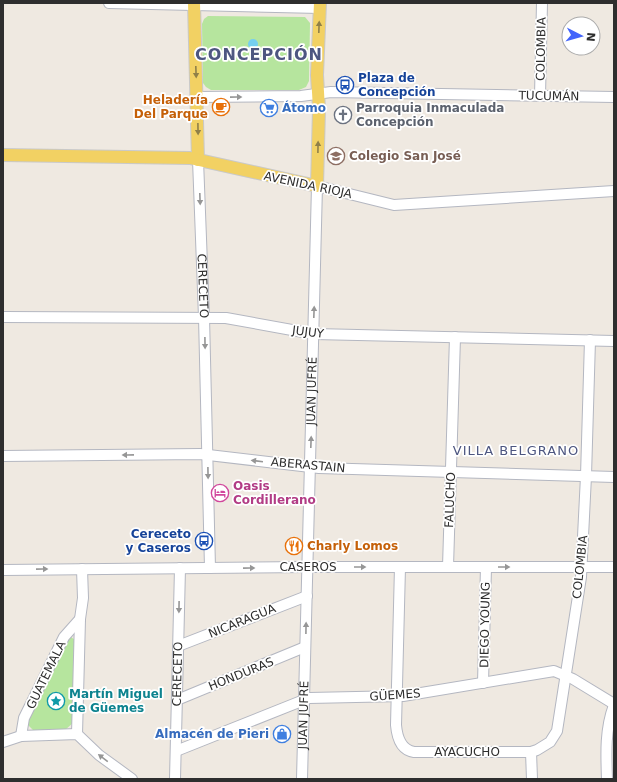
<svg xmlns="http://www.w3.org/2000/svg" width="617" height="782" font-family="'DejaVu Sans',sans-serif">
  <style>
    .green { fill: #b6e59e }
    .water { fill: #75cff0 }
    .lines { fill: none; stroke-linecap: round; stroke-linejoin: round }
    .minor-casing { stroke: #b4b7c1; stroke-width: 12 }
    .major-casing { stroke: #c9c9c9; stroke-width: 14 }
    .minor { stroke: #fff; stroke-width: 10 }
    .major { stroke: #f2d163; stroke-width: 12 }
    .oneway { fill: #908048 }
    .oneway2 { fill: #969696 }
    .labels { text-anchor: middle; stroke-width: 3.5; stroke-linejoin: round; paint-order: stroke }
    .street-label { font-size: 12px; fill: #2e2e2e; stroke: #fff }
    .transit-label { font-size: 12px; font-weight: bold; fill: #164399; stroke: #fff; text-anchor: start }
    .food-label { font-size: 12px; font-weight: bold; fill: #c56008; stroke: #fff; text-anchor: end }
    .shop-label { font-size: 12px; font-weight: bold; fill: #366cbe; stroke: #fff; text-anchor: start }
    .worship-label { font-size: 12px; font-weight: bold; fill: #5b616d; stroke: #fff; text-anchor: start }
    .education-label { font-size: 12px; font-weight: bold; fill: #785e54; stroke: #fff; text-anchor: start }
    .hotel-label { font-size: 12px; font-weight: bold; fill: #b23c85; stroke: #fff; text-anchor: start }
    .culture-label { font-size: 12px; font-weight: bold; fill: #0d838f; stroke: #fff; text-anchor: start }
    .neighbourhood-label { font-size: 13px; letter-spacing: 1px; fill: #4d5680; stroke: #fff }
    .district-label { font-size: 16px; font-weight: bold; letter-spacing: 1px; fill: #4d5680; stroke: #fff }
  </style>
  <rect width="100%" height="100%" fill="#efe9e1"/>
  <g class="green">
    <polygon points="208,16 305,17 310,23 309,81 306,87 299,90 211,90 206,87 203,83 202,24 204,19"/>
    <polygon points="71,637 75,640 74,722 65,730 33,730 28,725 27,720 68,638"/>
  </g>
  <circle class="water" cx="253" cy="44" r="5"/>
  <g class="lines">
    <defs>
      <g id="minor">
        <polyline points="109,3 320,8"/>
        <polyline points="540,96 542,3"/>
        <polyline points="197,97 301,96 331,92 614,97"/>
        <path id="s1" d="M198,160L204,317L210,568"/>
        <polyline points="3,317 226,318 314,334 614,341"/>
        <polyline points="3,456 200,454 319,468 614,477"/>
        <path d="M400,567L396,725C397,737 401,750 414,752H531L537,750L550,742L557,731L581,577L586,476L590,340"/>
        <polyline points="448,567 455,337"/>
        <polyline points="3,570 307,567 614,567"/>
        <polyline points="178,646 307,596"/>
        <polyline points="483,683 486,567"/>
        <polyline points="177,700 305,647"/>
        <polyline points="77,734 80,619 83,598 82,569"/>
        <polyline points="21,736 24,718 64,637 80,619"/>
        <polyline points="3,742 21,736 77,734 99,755 132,779"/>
        <polyline points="176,751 309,698 403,696 554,671 573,679 614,704"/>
        <polyline points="531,752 532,779"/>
        <path id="s2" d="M175,779L180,568"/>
        <path id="s3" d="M302,779L317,186L394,205L614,191"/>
        <path d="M607,779C606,753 605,729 614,705"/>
      </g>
      <g id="major">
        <polyline points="194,3 198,160"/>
        <polyline points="3,155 190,158 317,186 319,109 317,75 320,3"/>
      </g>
    </defs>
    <use href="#minor" class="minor-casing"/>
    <use href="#major" class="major-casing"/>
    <use href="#minor" class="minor"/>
    <use href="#major" class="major"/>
  </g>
  <defs><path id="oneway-solid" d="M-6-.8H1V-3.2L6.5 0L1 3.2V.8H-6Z"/></defs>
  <g class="oneway">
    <use href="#oneway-solid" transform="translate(319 27) rotate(-88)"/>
    <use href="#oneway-solid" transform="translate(196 72) rotate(88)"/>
    <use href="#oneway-solid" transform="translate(198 129) rotate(89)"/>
    <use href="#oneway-solid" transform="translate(318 147) rotate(-89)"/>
  </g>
  <g class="oneway2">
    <use href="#oneway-solid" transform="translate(236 97) rotate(-1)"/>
    <use href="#oneway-solid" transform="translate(200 199) rotate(88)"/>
    <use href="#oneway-solid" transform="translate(314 312) rotate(-88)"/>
    <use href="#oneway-solid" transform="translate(205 343) rotate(89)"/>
    <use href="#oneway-solid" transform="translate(311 442) rotate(-88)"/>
    <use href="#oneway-solid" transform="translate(128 455) rotate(179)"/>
    <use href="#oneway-solid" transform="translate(257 461) rotate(-173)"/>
    <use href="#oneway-solid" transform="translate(208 473) rotate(89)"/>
    <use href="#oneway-solid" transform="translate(360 567)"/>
    <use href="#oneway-solid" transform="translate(504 567)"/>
    <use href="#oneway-solid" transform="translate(249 568) rotate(-1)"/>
    <use href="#oneway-solid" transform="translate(42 569) rotate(-1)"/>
    <use href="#oneway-solid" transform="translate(179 607) rotate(91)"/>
    <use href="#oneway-solid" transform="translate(306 628) rotate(-89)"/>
    <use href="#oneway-solid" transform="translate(103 758) rotate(-143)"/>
  </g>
  <defs>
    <symbol id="bus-ring" viewBox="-11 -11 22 22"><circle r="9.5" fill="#fff" stroke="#1a4fb4" stroke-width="1.5"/><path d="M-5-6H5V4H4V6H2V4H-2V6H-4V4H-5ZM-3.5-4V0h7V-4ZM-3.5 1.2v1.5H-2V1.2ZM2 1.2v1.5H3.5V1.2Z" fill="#1a4fb4"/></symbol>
    <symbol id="cafe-ring" viewBox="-11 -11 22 22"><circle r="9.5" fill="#fff" stroke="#e8710a" stroke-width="1.5"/><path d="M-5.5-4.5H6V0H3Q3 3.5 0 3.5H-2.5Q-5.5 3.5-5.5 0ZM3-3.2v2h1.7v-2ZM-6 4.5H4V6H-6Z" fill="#e8710a"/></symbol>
    <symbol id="supermarket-ring" viewBox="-11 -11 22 22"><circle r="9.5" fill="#fff" stroke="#3f7fe0" stroke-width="1.5"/><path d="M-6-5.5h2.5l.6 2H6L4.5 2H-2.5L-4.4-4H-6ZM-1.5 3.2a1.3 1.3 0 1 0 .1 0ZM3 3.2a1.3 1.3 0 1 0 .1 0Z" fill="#3f7fe0"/></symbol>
    <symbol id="church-ring" viewBox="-11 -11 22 22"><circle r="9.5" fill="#fff" stroke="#6b7280" stroke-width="1.5"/><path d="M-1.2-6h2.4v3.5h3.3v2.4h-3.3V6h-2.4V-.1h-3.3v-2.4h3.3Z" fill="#6b7280"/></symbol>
    <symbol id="school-ring" viewBox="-11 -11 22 22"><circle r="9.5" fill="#fff" stroke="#8d6e63" stroke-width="1.5"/><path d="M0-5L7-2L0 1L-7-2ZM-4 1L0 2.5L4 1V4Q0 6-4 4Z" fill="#8d6e63"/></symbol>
    <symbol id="hotel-ring" viewBox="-11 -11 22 22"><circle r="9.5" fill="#fff" stroke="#d1479c" stroke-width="1.5"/><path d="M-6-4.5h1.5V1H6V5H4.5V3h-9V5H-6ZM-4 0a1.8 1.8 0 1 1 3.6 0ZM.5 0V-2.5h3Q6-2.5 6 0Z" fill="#d1479c"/></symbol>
    <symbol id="restaurant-ring" viewBox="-11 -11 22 22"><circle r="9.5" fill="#fff" stroke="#e8710a" stroke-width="1.5"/><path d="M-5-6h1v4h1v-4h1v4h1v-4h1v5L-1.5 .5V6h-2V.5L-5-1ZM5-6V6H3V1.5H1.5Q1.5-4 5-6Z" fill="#e8710a"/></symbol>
    <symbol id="sight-ring" viewBox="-11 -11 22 22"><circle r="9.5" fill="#fff" stroke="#0f9aa8" stroke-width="1.5"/><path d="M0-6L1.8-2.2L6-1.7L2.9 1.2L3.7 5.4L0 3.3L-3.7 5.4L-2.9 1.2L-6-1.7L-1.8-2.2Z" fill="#0f9aa8"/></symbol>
    <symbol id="shop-ring" viewBox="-11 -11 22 22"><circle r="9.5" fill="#fff" stroke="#3f7fe0" stroke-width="1.5"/><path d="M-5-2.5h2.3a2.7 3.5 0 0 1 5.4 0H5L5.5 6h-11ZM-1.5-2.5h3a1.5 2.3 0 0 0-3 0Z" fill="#3f7fe0"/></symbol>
  </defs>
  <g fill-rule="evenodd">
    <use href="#bus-ring" x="335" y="75" width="20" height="20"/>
    <use href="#cafe-ring" x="211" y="97" width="20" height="20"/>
    <use href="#supermarket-ring" x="259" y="98" width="20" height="20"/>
    <use href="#church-ring" x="333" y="105" width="20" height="20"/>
    <use href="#school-ring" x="326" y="146" width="20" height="20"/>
    <use href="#hotel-ring" x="210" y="483" width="20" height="20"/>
    <use href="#bus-ring" x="194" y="531" width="20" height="20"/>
    <use href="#restaurant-ring" x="284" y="536" width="20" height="20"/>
    <use href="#sight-ring" x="46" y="691" width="20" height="20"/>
    <use href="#shop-ring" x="272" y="724" width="20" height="20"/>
  </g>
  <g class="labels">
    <g class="street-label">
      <text transform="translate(541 49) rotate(-89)" y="4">COLOMBIA</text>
      <text transform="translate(549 96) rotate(1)" y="4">TUCUMÁN</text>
      <text transform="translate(308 185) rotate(12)" y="4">AVENIDA RIOJA</text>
      <text dy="4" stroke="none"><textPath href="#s1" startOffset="126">CERECETO</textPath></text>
      <text transform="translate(308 332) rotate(7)" y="4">JUJUY</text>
      <text dy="4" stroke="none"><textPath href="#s3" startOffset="388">JUAN JUFRÉ</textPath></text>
      <text transform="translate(308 465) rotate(5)" y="4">ABERASTAIN</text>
      <text transform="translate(450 500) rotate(-88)" y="4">FALUCHO</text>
      <text x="308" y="571">CASEROS</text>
      <text transform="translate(580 567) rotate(-84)" y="4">COLOMBIA</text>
      <text transform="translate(242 621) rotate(-22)" y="4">NICARAGUA</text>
      <text transform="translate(485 625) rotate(-89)" y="4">DIEGO YOUNG</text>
      <text dy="4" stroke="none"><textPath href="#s2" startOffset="105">CERECETO</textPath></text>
      <text transform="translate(241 674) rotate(-22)" y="4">HONDURAS</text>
      <text transform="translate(46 675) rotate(-64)" y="4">GUATEMALA</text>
      <text transform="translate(395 695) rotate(-4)" y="4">GÜEMES</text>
      <text dy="4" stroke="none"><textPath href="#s3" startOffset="64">JUAN JUFRÉ</textPath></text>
      <text x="467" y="756">AYACUCHO</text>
    </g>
    <g class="transit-label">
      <text x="358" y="82">Plaza de<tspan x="358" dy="14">Concepción</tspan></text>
      <text x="191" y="538" text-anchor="end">Cereceto<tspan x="191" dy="14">y Caseros</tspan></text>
    </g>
    <g class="food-label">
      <text x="208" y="104">Heladería<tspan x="208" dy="14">Del Parque</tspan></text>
      <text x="307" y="550" text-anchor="start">Charly Lomos</text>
    </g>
    <g class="shop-label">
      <text x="282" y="112">Átomo</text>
      <text x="269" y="738" text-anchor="end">Almacén de Pieri</text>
    </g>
    <g class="worship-label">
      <text x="356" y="112">Parroquia Inmaculada<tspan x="356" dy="14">Concepción</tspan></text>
    </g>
    <g class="education-label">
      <text x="349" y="160">Colegio San José</text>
    </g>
    <g class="hotel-label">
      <text x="233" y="490">Oasis<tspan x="233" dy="14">Cordillerano</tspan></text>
    </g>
    <g class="culture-label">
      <text x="69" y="698">Martín Miguel<tspan x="69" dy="14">de Güemes</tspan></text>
    </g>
    <g class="neighbourhood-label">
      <text x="516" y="455">VILLA BELGRANO</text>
    </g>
    <g class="district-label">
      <text x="259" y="60">CONCEPCIÓN</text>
    </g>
  </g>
  <rect width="617" height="782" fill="none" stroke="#2e2e2e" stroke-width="8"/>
  <g transform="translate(581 36) rotate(96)"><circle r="19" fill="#ffffff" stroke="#ababab"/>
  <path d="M0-3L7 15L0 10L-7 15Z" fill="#4264fb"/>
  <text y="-6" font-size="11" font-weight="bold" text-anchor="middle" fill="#2e2e2e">N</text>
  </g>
</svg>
